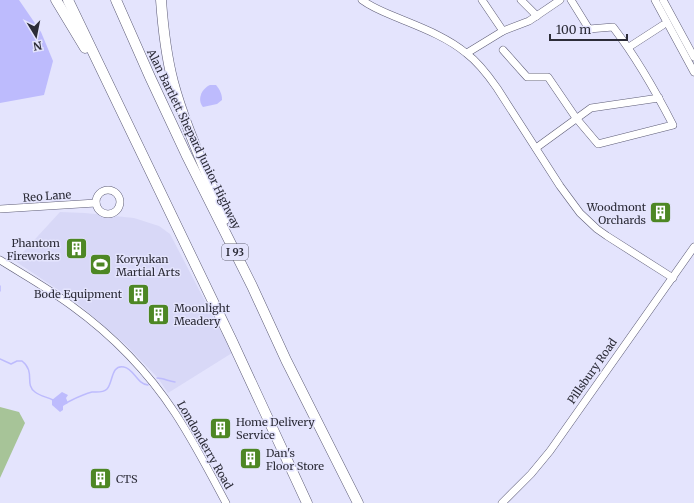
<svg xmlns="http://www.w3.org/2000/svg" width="694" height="503" font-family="Merriweather,serif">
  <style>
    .built { fill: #d8d8f7 }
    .green { fill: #a7c498 }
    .water { fill: #bdbbfd }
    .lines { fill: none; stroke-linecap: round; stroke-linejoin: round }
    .stream { stroke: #bdbbfd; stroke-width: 1.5 }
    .minor-casing { stroke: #5d5c76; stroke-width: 8 }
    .highway-casing { stroke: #5d5c76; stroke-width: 11 }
    .minor { stroke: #fff; stroke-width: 7 }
    .highway { stroke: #fff; stroke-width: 10 }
    .labels { text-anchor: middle; stroke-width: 3; stroke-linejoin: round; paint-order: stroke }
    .shield { fill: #e4e4fd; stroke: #636373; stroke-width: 1 }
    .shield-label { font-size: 10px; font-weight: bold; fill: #2c2c38 }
    .street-label { font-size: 11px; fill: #2c2c38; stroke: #e4e4fd }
    .poi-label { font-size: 11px; fill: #2c2c38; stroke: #e4e4fd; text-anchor: start }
  </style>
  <rect width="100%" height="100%" fill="#e4e4fd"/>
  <polygon class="built" points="60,212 85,213 134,218 159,226 170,234 232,353 168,393 158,378 126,345 75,301 15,261"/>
  <polygon class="green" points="0,407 19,412 25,423 0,478"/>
  <g class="water">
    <polygon points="0,0 19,0 41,32 53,61 44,95 0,103"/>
    <path d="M210,85H216C220,90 222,94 222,100L217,104L203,107C197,100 201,89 210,85Z"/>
    <polygon points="62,392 68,395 66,398 68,403 63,406 63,410 60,412 52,405 52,400"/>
  </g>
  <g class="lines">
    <g class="stream">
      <polyline points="0,286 0,291"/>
      <path d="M0,359L11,364L17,361H22C36,372 24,384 35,392C40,396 47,397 53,400"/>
      <path d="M157,378C163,378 168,381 175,382"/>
      <path d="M66,403C74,399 83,394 92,392C97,392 103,393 107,389C113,383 111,364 124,367C134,369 137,384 148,385"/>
    </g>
    <defs>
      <g id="minor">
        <path d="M362,0C374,9 389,14 403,20C425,29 448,38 466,53C478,62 488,75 497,88L560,186L580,213L597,229L607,236L673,278"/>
        <polyline points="482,0 503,31"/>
        <polyline points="521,0 537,16"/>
        <polyline points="655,0 694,72"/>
        <polyline points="663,0 694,57"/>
        <polyline points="629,47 663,25"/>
        <path d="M503,50L527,77H548L576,118L598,144L673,125C655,90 636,57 613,27L589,29L571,0"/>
        <polyline points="467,53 503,31 529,21 560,0"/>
        <polyline points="536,148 591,108 659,98"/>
        <circle cx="108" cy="202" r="12"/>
        <polyline points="0,209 96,203"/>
        <path d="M0,260C24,275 49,289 72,306C112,335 148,372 175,413C194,442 210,473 226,503"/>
        <polyline points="502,503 531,474 550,451 694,247"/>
      </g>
      <g id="highway">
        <polyline points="56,0 85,48"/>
        <polyline points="68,0 232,341 307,503"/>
        <polyline points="116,0 150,77 186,154 252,286 286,360 358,503"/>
        <path d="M161,0C163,28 166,55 173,82C185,127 208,175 225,219"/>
      </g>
    </defs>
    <use href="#minor" class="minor-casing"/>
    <use href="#highway" class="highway-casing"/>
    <use href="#minor" class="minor"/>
    <use href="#highway" class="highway"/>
  </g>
  <defs>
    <symbol id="building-square" viewBox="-11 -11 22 22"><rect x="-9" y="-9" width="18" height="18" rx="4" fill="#4d8724" stroke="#e4e4fd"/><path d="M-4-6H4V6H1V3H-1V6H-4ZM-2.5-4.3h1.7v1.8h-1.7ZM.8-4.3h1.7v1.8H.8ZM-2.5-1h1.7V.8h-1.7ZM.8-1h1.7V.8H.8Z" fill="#fff"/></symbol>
    <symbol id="stadium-square" viewBox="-11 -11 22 22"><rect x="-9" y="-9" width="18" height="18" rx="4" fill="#4d8724" stroke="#e4e4fd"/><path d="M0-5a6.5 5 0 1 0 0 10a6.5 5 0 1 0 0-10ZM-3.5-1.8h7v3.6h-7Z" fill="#fff"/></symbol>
  </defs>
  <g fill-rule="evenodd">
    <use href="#building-square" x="648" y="200" width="25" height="25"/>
    <use href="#building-square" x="64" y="236" width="25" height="25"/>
    <use href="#stadium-square" x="88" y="252" width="25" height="25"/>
    <use href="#building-square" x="126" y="282" width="25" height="25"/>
    <use href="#building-square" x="146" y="302" width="25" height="25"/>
    <use href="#building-square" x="208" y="416" width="25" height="25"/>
    <use href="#building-square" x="238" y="446" width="25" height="25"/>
    <use href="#building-square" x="88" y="466" width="25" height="25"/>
  </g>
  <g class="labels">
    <rect class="shield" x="222" y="244" width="26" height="16" rx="3"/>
    <g class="shield-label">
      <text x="235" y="256">I 93</text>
    </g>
    <g class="street-label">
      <text transform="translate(194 139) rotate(64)" y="4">Alan Bartlett Shepard Junior Highway</text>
      <text transform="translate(47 196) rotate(-4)" y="4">Reo Lane</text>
      <text transform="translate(592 371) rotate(-55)" y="4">Pillsbury Road</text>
      <text transform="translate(205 445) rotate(60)" y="4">Londonderry Road</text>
    </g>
    <g class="poi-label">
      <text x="646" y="211" text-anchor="end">Woodmont<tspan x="646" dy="13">Orchards</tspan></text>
      <text x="60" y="247" text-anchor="end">Phantom<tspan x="60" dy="13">Fireworks</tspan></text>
      <text x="116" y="263">Koryukan<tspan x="116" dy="13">Martial Arts</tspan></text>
      <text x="122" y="298" text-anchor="end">Bode Equipment</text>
      <text x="174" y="312">Moonlight<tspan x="174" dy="13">Meadery</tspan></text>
      <text x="236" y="426">Home Delivery<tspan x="236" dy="13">Service</tspan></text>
      <text x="266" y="457">Dan's<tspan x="266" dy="13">Floor Store</tspan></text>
      <text x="116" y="483">CTS</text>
    </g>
  </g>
  <g transform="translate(36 36) rotate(170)" stroke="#e4e4fd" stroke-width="3" paint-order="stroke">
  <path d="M0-3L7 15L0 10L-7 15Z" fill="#2c2c38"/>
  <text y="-6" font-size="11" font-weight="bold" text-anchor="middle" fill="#2c2c38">N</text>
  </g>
  <path d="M550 34v6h77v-6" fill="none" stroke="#2c2c38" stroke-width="2"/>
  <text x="556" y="34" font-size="12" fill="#2c2c38" stroke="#e4e4fd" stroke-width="3" paint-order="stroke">100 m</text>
</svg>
